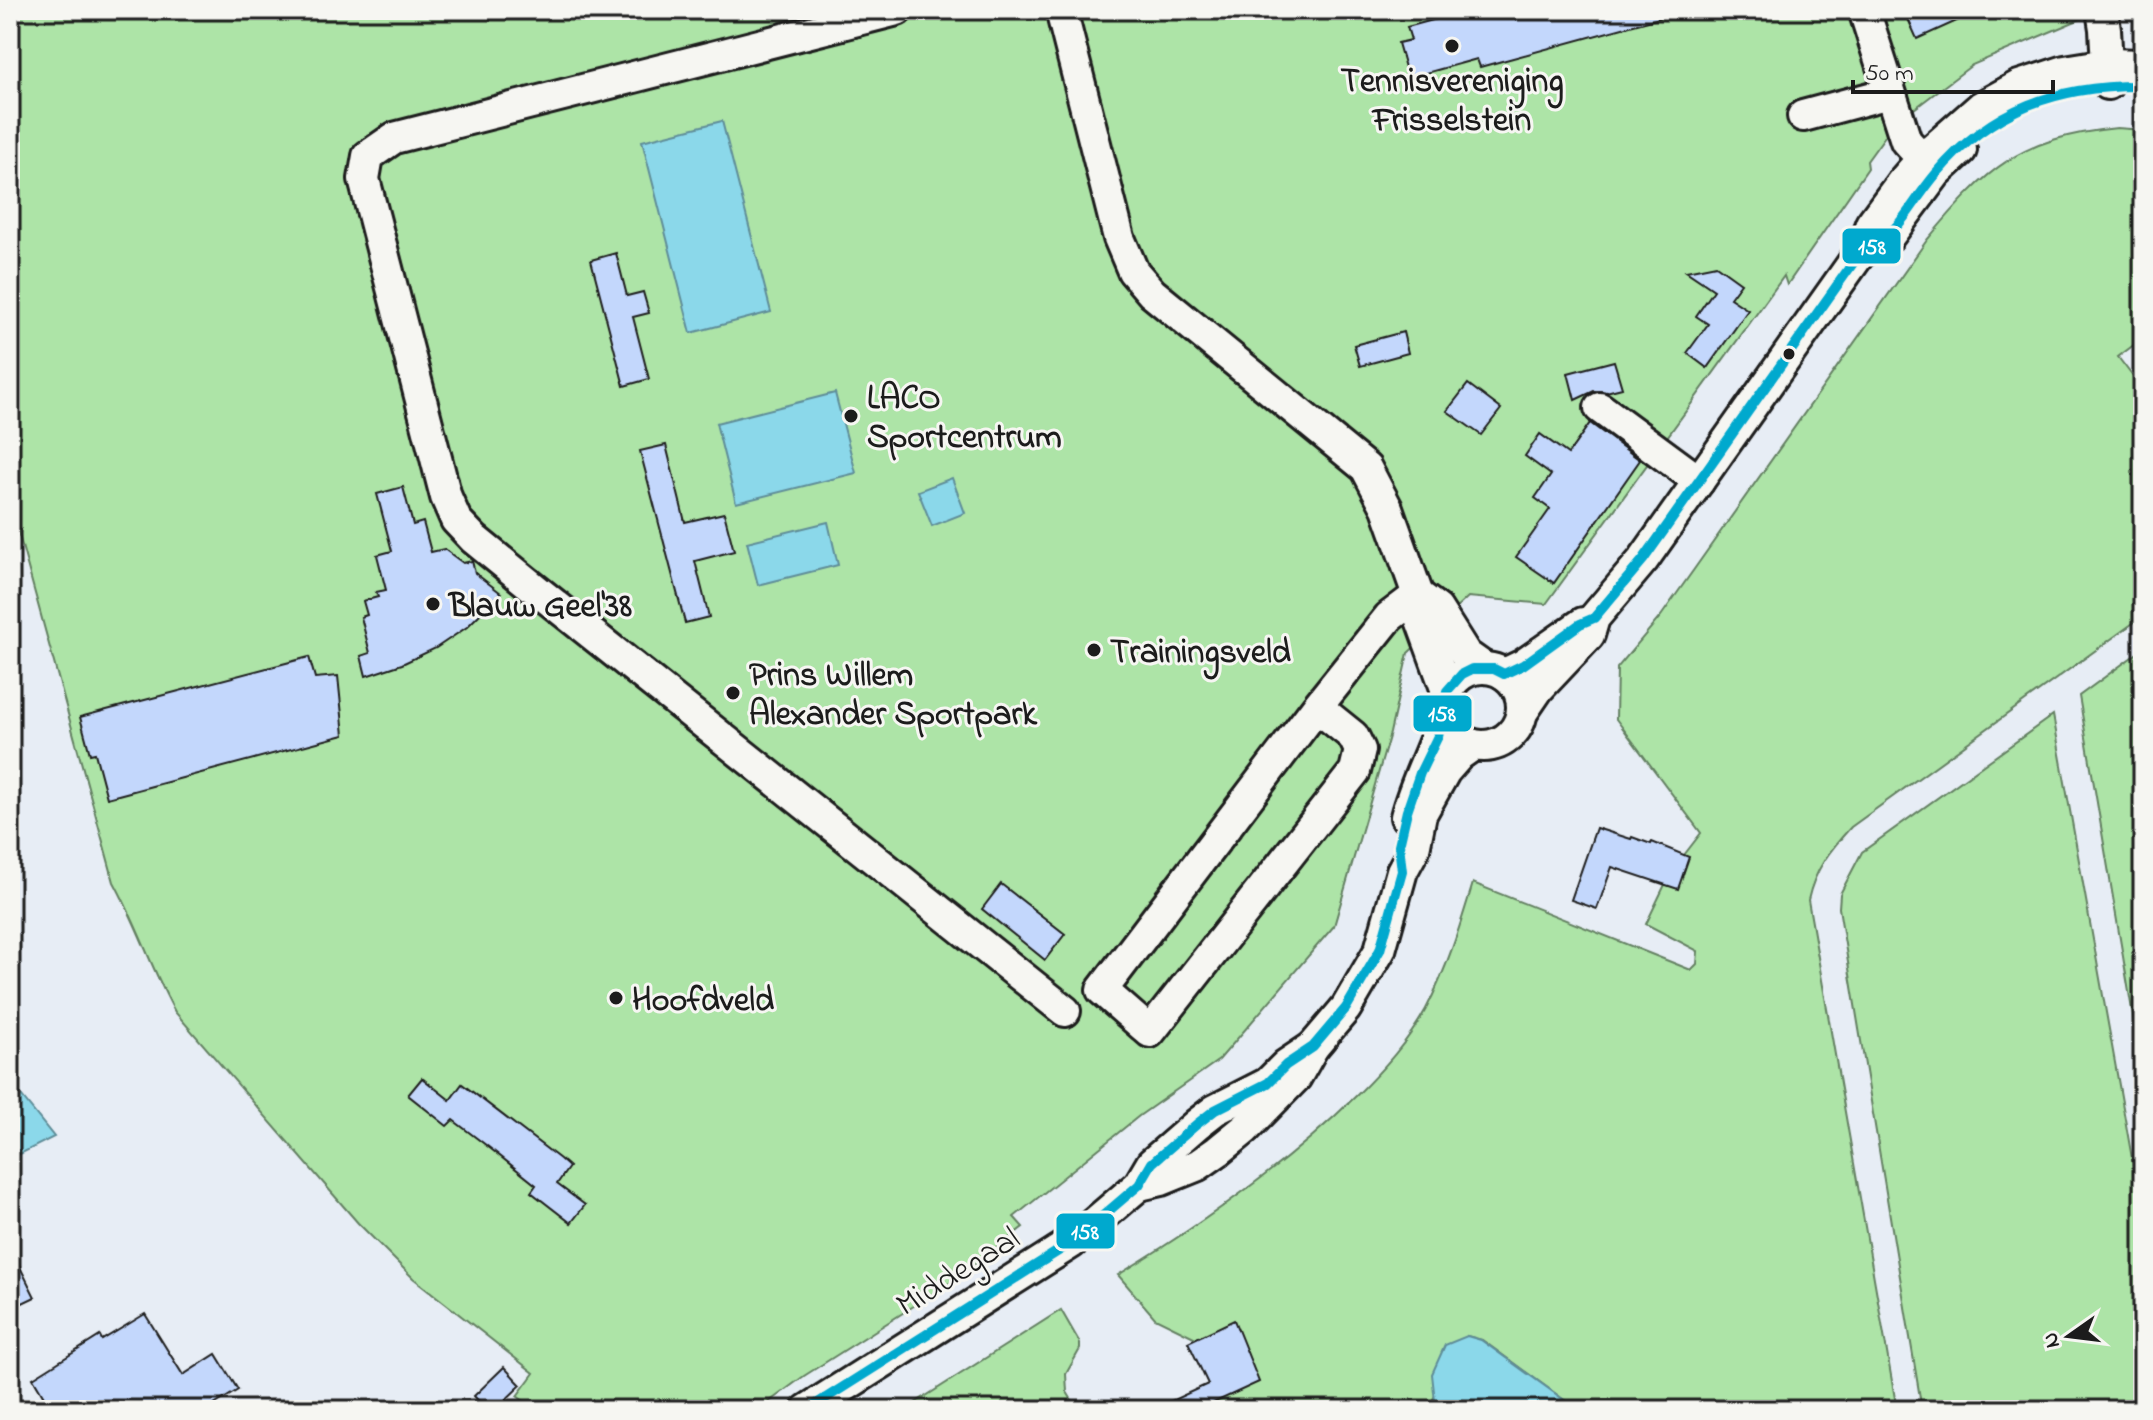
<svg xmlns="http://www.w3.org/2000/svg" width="2153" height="1420" font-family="'Indie Flower',sans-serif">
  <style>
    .green { fill: #ade4a7; stroke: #648062; stroke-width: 2 }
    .water { fill: #8bd8ea; stroke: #5f8d98; stroke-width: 2 }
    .building { fill: #c3d7fc; stroke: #1c1c1c; stroke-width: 2 }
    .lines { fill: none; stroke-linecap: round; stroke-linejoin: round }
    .minor-casing { stroke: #1c1c1c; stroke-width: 36 }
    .minor { stroke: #f6f6f2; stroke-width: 30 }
    .bus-1-casing { stroke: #f6f6f2; stroke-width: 16 }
    .bus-1 { stroke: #00a9ce; stroke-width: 10 }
    .poi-dot { fill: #1c1c1c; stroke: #f6f6f2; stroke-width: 3 }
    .labels { text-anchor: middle; stroke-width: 6; stroke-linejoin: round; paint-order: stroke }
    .poi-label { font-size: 34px; font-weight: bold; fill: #1c1c1c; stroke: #f6f6f2; text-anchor: start }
    .street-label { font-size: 34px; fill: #1c1c1c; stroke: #f6f6f2 }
    .line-badge { stroke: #f6f6f2; stroke-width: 3 }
    .badge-label { font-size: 22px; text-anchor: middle; font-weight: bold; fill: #fff }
  </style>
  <rect width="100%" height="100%" fill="#e7edf5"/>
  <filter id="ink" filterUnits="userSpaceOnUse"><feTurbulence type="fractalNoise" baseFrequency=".0125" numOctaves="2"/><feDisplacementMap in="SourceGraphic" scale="16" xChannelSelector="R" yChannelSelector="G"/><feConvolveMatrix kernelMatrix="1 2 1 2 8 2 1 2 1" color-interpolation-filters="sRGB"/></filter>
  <g filter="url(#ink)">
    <g class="green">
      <path d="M10,10H2090V15L1972,65L1893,125L1867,161L1868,168L1787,285L1784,276L1546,604L1468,597L1408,653L1390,733L1334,926L1219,1060L1139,1116L1014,1217L1023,1227L953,1281L804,1376L758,1410H536L517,1396L534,1373L413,1278L358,1223L175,1012C152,970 137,924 114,882L10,502Z"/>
      <path d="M2117,128L2143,130V338L2118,357L2143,390V616L1851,827C1830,850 1815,869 1808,900L1897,1410H1578L1482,1340L1467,1336L1433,1399L1436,1410H1203L1217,1400L1196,1338L1155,1318L1118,1275C1204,1223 1286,1165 1357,1095C1383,1069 1408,1042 1426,1009C1447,969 1460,926 1473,883L1691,970L1697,964L1698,951L1646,924L1671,872L1701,833L1616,719L1617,668L1661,616L1927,240C1988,167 2019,138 2117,128Z"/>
      <polygon points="2143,649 2143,1075 2079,696"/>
      <polygon points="2053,715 2143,1220 2143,1410 1922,1410 1839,908 1840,894 1862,852"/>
      <polygon points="1061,1310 1080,1343 1080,1349 1066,1374 1067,1392 1078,1410 904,1410"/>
    </g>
    <g class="water">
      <polygon points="722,121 771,312 691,333 642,141"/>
      <polygon points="835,393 856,473 736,503 716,423"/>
      <polygon points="952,478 965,513 932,526 918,491"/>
      <polygon points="828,522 838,565 758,585 747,542"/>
      <polygon points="10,1082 54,1137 10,1159"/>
      <polygon points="1467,1336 1481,1340 1578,1410 1436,1410 1432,1374 1445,1345"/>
    </g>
    <g class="building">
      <polygon points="1447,10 1663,10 1663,17 1480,67 1477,59 1408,78 1398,43 1411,40 1407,27 1448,16"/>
      <polygon points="1904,10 1981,10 1917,39"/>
      <polygon points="616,253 627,296 643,292 649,313 633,317 649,379 624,386 591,260"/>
      <polygon points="1716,265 1741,283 1730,298 1748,310 1707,368 1687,353 1708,324 1696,316 1714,290 1686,271"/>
      <polygon points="1403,332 1408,353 1360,366 1354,345"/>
      <polygon points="1614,361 1622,388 1606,392 1594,391 1575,400 1568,373"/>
      <polygon points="1468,384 1501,409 1481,435 1447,411"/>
      <polygon points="1590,423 1640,460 1554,583 1516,557 1550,509 1535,498 1551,475 1525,456 1540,434 1568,454"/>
      <polygon points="666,445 685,522 724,513 734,551 695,561 709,617 685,623 640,451"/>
      <polygon points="403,487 413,525 423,522 431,552 444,549 463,563 472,561 475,573 501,593 467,627 436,648 402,664 366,676 361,656 370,653 361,617 367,615 363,601 378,597 376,592 386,590 377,555 392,551 377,494"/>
      <polygon points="309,657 315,678 338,676 344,735 107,798 95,753 90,754 80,717"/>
      <polygon points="1596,828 1631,839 1632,837 1651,844 1652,842 1689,857 1678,889 1612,867 1597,909 1571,900"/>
      <polygon points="1001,884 1065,934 1045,960 982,909"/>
      <polygon points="422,1078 450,1100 462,1084 560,1159 569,1167 557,1184 585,1205 571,1223 531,1192 536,1185 491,1149 453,1120 447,1126 408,1095"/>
      <polygon points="10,1247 35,1297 10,1309"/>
      <polygon points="145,1314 183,1375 216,1354 238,1390 206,1410 52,1410 33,1378 100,1336 102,1340"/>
      <polygon points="1234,1320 1259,1382 1198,1410 1173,1410 1169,1402 1208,1384 1188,1342"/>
      <polygon points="504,1367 521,1385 495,1410 487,1410 474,1396"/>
    </g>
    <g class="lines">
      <defs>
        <g id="minor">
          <polyline points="897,10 394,138 368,156 364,179 446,497 456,520 474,539 534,588 1065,1011"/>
          <polyline points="1061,10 1119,238 1133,271 1152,293 1366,468 1387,508 1418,595 1420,617 1447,691"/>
          <polyline points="1864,10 1906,141 1935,172"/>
          <polyline points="2102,10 2105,29 2108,84"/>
          <polyline points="1803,116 1889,93"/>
          <polyline points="1860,253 1889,236 1936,173 1961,150"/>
          <polyline points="1600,408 1699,481"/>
          <polyline points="1418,595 1437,609 1466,655 1483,667"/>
          <circle cx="1483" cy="707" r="39"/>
          <polyline points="1504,674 1523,665 1583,623"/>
          <polyline points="1317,707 1353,736 1360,750 1355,771 1150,1032 1102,990 1317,707 1389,617 1418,595"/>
          <polyline points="1523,711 1538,689 1589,635 1594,618 1643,560 1860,253 1871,224 1902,182 1922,159 1981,107 2019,86 2065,71 2108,64 2143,65"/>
          <path d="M1406,817C1415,781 1434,749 1444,714"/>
          <polyline points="1139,1185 1161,1180 1198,1165 1218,1151 1245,1129 1296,1077 1313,1047 1346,1008 1380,950 1402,871 1414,849 1421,814 1445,771 1459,755 1473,745"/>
          <polyline points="807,1410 1071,1243 1139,1185 1152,1163 1197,1124 1215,1110 1268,1083 1286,1065 1313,1047"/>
        </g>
      </defs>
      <use href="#minor" class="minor-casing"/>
      <use href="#minor" class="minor"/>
      <defs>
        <path id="bus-1" d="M807,1410L1071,1243L1139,1185L1152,1163L1197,1124L1215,1110L1268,1083L1286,1065L1313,1047L1346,1008L1380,950L1402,871L1399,845L1407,811L1420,773L1438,736L1447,691L1462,674L1472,669H1494L1504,674L1523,665L1580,624L1594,618L1643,560L1860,253C1906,228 1905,211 1936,174C1991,108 2059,85 2143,86"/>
      </defs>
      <use href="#bus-1" class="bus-1-casing"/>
      <use href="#bus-1" class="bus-1"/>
    </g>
  </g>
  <g class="poi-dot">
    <circle cx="1452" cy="46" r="8"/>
    <circle cx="1789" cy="354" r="7"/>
    <circle cx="851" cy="416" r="8"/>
    <circle cx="433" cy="604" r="8"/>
    <circle cx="1094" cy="650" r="8"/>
    <circle cx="733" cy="693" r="8"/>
    <circle cx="616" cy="998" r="8"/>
  </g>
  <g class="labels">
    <g class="poi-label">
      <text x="1452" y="91" text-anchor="middle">Tennisvereniging<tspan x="1452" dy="39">Frisselstein</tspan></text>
      <text x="867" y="408">LACO<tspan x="867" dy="39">Sportcentrum</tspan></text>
      <text x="449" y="616">Blauw Geel'38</text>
      <text x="1110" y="662">Trainingsveld</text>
      <text x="749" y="685">Prins Willem<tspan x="749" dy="39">Alexander Sportpark</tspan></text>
      <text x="632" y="1010">Hoofdveld</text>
    </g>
    <g class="street-label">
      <text transform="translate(957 1270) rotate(-32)" y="12">Middegaal</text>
    </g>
  </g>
  <g class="line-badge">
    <rect x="1841" y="227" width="61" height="38" rx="8" fill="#00a9ce"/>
    <rect x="1412" y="694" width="61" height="39" rx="8" fill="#00a9ce"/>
    <rect x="1055" y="1212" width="61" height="38" rx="8" fill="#00a9ce"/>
  </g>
  <g class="badge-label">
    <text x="1872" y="254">158</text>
    <text x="1442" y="721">158</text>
    <text x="1085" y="1239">158</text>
  </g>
  <rect width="2153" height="1420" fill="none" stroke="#f6f6f2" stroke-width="40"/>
  <rect x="20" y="20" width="2113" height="1380" fill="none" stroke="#1c1c1c" stroke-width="3" filter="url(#ink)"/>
  <g transform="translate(2069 1336) rotate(256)" stroke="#f6f6f2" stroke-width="6" paint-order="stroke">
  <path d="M0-6L14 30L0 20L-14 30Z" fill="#1c1c1c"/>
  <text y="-12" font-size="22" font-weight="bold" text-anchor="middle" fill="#1c1c1c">N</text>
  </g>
  <path d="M1853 80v12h200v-12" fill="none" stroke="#1c1c1c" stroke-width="4"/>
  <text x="1865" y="80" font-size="24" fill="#1c1c1c" stroke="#f6f6f2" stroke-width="6" paint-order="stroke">50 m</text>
</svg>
